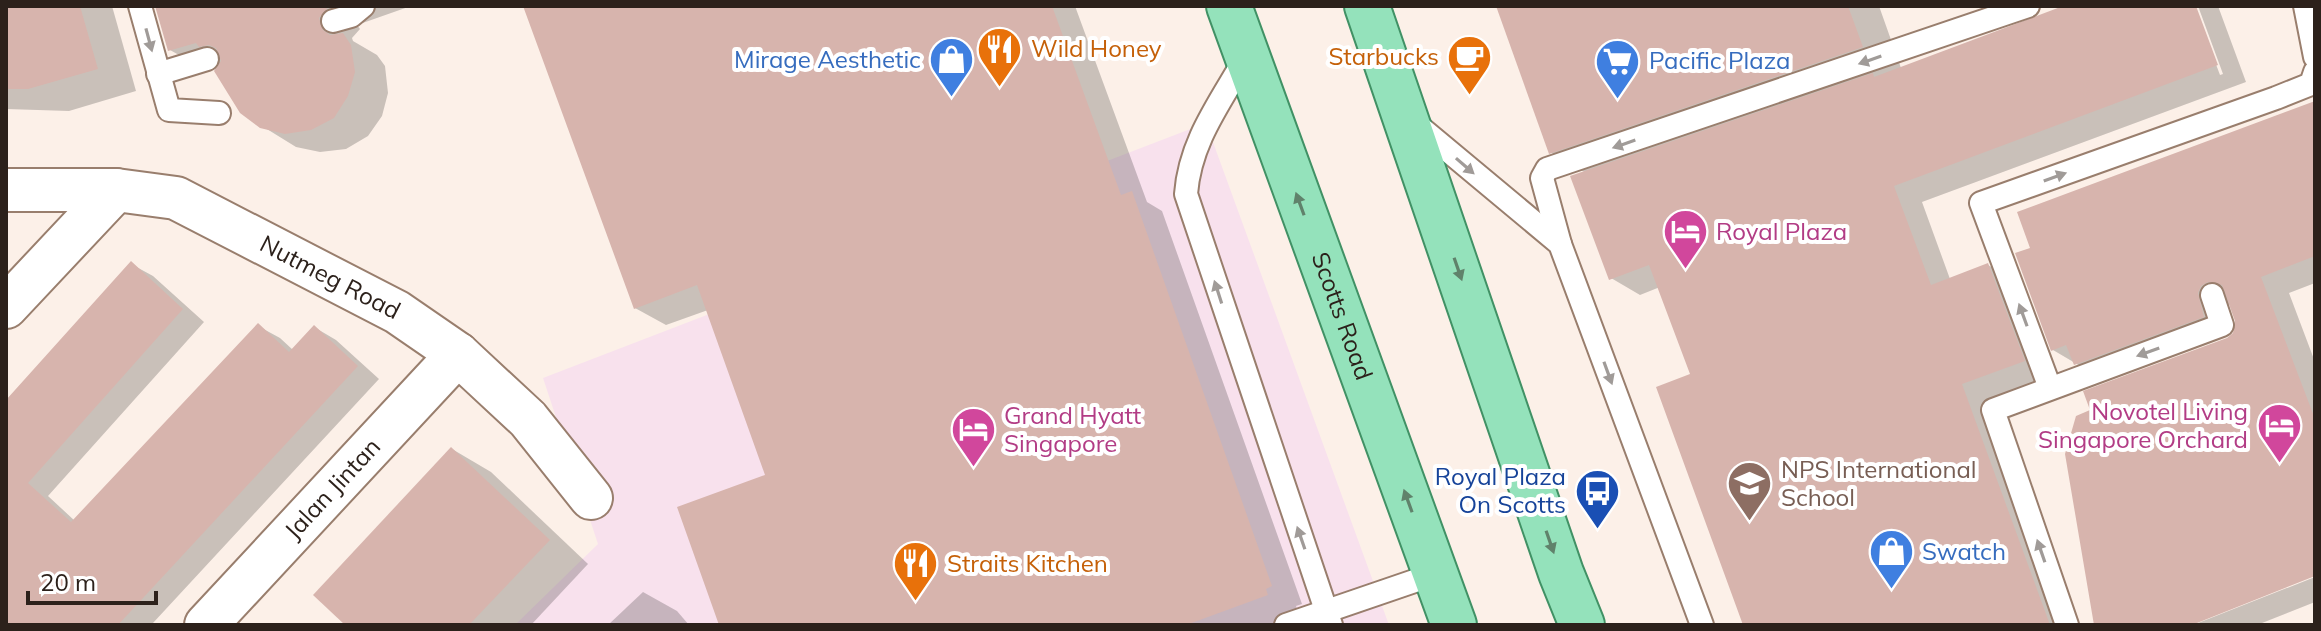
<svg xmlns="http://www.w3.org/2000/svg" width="2321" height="631" font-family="Mulish,sans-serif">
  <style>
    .commercial { fill: #f8e1ed }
    .shadow { fill: #0003 }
    .building { fill: #d7b4ad }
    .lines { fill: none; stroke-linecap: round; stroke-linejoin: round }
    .lane-casing { stroke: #997e6d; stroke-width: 26 }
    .street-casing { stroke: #997e6d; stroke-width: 46 }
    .primary-casing { stroke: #419165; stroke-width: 48 }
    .lane { stroke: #fff; stroke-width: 22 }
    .street { stroke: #fff; stroke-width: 42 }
    .primary { stroke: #94e2bb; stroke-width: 44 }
    .oneway { fill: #a09b98 }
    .oneway2 { fill: #60826b }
    .labels { text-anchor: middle; stroke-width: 8; stroke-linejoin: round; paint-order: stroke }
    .food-label { font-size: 24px; fill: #c56008; stroke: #fff; text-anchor: start }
    .shop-label { font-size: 24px; fill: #366cbe; stroke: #fff; text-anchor: start }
    .hotel-label { font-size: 24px; fill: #b23c85; stroke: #fff; text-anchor: start }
    .street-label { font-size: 24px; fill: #2c211b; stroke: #fff }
    .education-label { font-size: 24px; fill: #785e54; stroke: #fff; text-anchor: start }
    .transit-label { font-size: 24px; fill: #164399; stroke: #fff; text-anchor: end }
  </style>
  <rect width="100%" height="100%" fill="#fcf0e8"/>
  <polygon class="commercial" points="1206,123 1389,625 515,625 598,544 543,378"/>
  <g class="shadow">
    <polygon points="6,6 112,6 136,91 69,111 6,109"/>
    <polygon points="157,6 411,6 357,25 360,29 352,38 353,41 377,55 385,66 388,93 382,116 368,136 346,149 320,152 296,147 262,126 221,64 204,69 170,50"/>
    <polygon points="525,6 1075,6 1147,202 1162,211 1302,604 1296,606 1302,625 721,625 767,476 708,310 666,325 635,308"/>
    <polygon points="1498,6 1879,6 1901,68 2069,6 2194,6 2220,75 2223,74 2198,6 2218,6 2246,82 1922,202 1950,279 1988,265 2017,282 2053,377 1989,401 2071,625 1745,625 1692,375 1660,287 1640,295 1611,278 1586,173 1550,152"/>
    <polygon points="2315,104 2315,283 2289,293 2315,362 2315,573 2182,625 2096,625 2228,340 2235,332 2238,321 2230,302 2226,310 2232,333 2104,380 2053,350"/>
    <polygon points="131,264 153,276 204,322 48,496 75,521 258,326 280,338 293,350 314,327 336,340 379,379 153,623 156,625 6,625 6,403"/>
    <polygon points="452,449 491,472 588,564 531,625 349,625"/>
    <polygon points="2315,577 2315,602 2257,625 2193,625"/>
    <polygon points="643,592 677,611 689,625 608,625"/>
  </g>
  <g class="building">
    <polygon points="6,6 80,6 98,69 28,89 6,89"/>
    <polygon points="155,6 325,6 327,9 319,18 323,30 330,35 343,33 351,45 355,72 348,96 334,118 311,130 285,134 260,128 240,113 214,71 221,61 216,48 209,45 199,47 196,43 168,51"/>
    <polygon points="523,6 1052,6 1121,195 1132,191 1272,586 1266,589 1268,595 1186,625 719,625 677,507 765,475 697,285 634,309"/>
    <polygon points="1496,6 1848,6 1863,47 1549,154"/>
    <polygon points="2063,6 2196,6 2218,65 1894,186 1931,285 1988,263 2025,361 1962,384 2050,625 1743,625 1656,387 1690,374 1649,265 1609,280 1570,176 1873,73 1874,77"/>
    <polygon points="2315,101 2315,256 2261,277 2315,419 2315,576 2192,625 2094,625 2065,454 2076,416 2090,410 2083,391 2227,338 2233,333 2235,321 2222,285 2208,282 2201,286 2198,293 2204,317 2074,365 2066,345 2051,351 2015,253 2030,248 2017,212"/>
    <polygon points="131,261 183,309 28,483 71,522 258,323 289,352 314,325 358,366 118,625 6,625 6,400"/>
    <polygon points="451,447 550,540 469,625 345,625 313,595"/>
  </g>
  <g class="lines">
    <defs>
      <g id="lane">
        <polyline points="140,6 169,110 219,113"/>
        <polyline points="2305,6 2315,57"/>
        <polyline points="333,21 351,16 363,6"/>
        <path d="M1246,57C1220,103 1190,141 1186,194L1331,625"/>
        <polyline points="158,74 207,59"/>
        <polyline points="1416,124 1560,244 1702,625"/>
        <polyline points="1560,244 1542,178 1547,169 2028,6"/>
        <polyline points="2050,388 1981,203 2276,98 2311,84 2315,72"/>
        <polyline points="1286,625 1435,574"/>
        <polyline points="2067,625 1993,410 2222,325 2212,295"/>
      </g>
      <g id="street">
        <path id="s1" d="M6,190H116L176,198L397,312L458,354L528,419L591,498"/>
        <polyline points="6,307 116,190"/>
        <path id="s2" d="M206,625L458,354"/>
      </g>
      <g id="primary">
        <path id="s3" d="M1229,6L1454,625"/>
        <polyline points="1367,6 1561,573 1582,625"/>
      </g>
    </defs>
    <use href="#lane" class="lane-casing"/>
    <use href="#street" class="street-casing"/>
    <use href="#primary" class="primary-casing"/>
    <use href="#lane" class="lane"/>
    <use href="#street" class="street"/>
    <use href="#primary" class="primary"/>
  </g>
  <defs><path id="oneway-solid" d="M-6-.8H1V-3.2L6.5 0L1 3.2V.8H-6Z" transform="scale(2)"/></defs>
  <g class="oneway">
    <use href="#oneway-solid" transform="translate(149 40) rotate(75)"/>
    <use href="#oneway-solid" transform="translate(1870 60) rotate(161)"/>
    <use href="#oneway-solid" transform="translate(1624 144) rotate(161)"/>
    <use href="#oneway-solid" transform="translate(1465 166) rotate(41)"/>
    <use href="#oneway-solid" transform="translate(2055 177) rotate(-20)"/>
    <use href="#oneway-solid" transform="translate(1218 292) rotate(-108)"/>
    <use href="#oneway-solid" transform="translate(2023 315) rotate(-110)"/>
    <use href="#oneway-solid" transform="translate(2148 352) rotate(160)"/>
    <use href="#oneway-solid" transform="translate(1608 373) rotate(70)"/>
    <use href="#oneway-solid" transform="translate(1301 538) rotate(-109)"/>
    <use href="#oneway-solid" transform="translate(2041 551) rotate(-109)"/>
  </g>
  <g class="oneway2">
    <use href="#oneway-solid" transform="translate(1300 204) rotate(-110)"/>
    <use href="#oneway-solid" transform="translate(1458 269) rotate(71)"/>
    <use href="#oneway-solid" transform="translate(1408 501) rotate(-110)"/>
    <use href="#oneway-solid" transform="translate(1550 542) rotate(71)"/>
  </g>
  <defs>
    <symbol id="restaurant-pin" viewBox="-11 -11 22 30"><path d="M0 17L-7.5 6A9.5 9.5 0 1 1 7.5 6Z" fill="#e8710a" stroke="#fff"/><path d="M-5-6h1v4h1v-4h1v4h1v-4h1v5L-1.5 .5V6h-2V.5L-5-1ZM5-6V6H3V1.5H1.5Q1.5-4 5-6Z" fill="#fff"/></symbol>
    <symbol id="cafe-pin" viewBox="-11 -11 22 30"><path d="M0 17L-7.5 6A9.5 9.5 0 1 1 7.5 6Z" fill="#e8710a" stroke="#fff"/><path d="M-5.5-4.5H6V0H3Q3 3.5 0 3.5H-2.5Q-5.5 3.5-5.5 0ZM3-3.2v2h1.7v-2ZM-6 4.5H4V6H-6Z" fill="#fff"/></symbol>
    <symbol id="shop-pin" viewBox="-11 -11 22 30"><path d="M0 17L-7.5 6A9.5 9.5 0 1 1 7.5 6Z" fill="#3f7fe0" stroke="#fff"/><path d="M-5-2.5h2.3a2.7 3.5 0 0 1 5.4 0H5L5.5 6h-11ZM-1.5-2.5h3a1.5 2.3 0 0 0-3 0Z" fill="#fff"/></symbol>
    <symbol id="supermarket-pin" viewBox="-11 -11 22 30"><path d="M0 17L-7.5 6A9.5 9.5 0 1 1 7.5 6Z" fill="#3f7fe0" stroke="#fff"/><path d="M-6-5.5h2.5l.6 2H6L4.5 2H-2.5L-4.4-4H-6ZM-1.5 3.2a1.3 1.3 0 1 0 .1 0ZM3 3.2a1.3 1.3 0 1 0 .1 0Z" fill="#fff"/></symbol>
    <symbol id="hotel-pin" viewBox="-11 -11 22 30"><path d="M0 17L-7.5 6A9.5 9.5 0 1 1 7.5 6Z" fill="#d1479c" stroke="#fff"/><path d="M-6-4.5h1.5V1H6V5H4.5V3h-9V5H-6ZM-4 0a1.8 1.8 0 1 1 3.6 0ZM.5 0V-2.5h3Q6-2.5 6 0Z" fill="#fff"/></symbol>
    <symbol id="school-pin" viewBox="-11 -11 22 30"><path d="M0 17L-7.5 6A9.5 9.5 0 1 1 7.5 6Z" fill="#8d6e63" stroke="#fff"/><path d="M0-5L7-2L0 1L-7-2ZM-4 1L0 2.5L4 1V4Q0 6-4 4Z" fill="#fff"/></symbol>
    <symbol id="bus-pin" viewBox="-11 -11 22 30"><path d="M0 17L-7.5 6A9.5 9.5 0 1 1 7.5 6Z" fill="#1a4fb4" stroke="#fff"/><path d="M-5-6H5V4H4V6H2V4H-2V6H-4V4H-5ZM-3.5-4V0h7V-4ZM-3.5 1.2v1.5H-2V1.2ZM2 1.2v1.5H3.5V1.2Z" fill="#fff"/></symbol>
  </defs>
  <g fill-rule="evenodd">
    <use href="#restaurant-pin" x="974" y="24" width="51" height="69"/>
    <use href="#cafe-pin" x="1444" y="32" width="51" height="69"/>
    <use href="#shop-pin" x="926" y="34" width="51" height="69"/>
    <use href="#supermarket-pin" x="1592" y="36" width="51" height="69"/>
    <use href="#hotel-pin" x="1660" y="206" width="51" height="69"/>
    <use href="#hotel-pin" x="2254" y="400" width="51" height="69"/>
    <use href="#hotel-pin" x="948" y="404" width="51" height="69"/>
    <use href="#school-pin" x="1724" y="458" width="51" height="69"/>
    <use href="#bus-pin" x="1572" y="466" width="51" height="69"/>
    <use href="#shop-pin" x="1866" y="526" width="51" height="69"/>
    <use href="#restaurant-pin" x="890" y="538" width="51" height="69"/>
  </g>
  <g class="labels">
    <g class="food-label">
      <text x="1031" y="57">Wild Honey</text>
      <text x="1439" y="65" text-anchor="end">Starbucks</text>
      <text x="947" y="572">Straits Kitchen</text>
    </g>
    <g class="shop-label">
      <text x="921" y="68" text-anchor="end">Mirage Aesthetic</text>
      <text x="1649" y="69">Pacific Plaza</text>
      <text x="1922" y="560">Swatch</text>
    </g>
    <g class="hotel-label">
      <text x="1716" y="240">Royal Plaza</text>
      <text x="2248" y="420" text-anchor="end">Novotel Living<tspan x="2248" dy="28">Singapore Orchard</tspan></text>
      <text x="1004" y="424">Grand Hyatt<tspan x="1004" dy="28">Singapore</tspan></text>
    </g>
    <g class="street-label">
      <text dy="8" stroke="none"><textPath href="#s1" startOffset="344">Nutmeg Road</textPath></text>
      <text dy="8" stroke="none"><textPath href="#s3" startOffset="330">Scotts Road</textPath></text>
      <text dy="8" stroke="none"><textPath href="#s2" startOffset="186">Jalan Jintan</textPath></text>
    </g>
    <g class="education-label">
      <text x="1781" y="478">NPS International<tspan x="1781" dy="28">School</tspan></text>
    </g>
    <g class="transit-label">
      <text x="1566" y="485">Royal Plaza<tspan x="1566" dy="28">On Scotts</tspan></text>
    </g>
  </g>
  <rect width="2321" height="631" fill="none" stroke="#2c211b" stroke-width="16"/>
  <path d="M28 591v12h128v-12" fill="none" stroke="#2c211b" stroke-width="4"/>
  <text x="40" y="591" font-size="24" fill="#2c211b" stroke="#ffffff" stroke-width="6" paint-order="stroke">20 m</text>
</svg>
